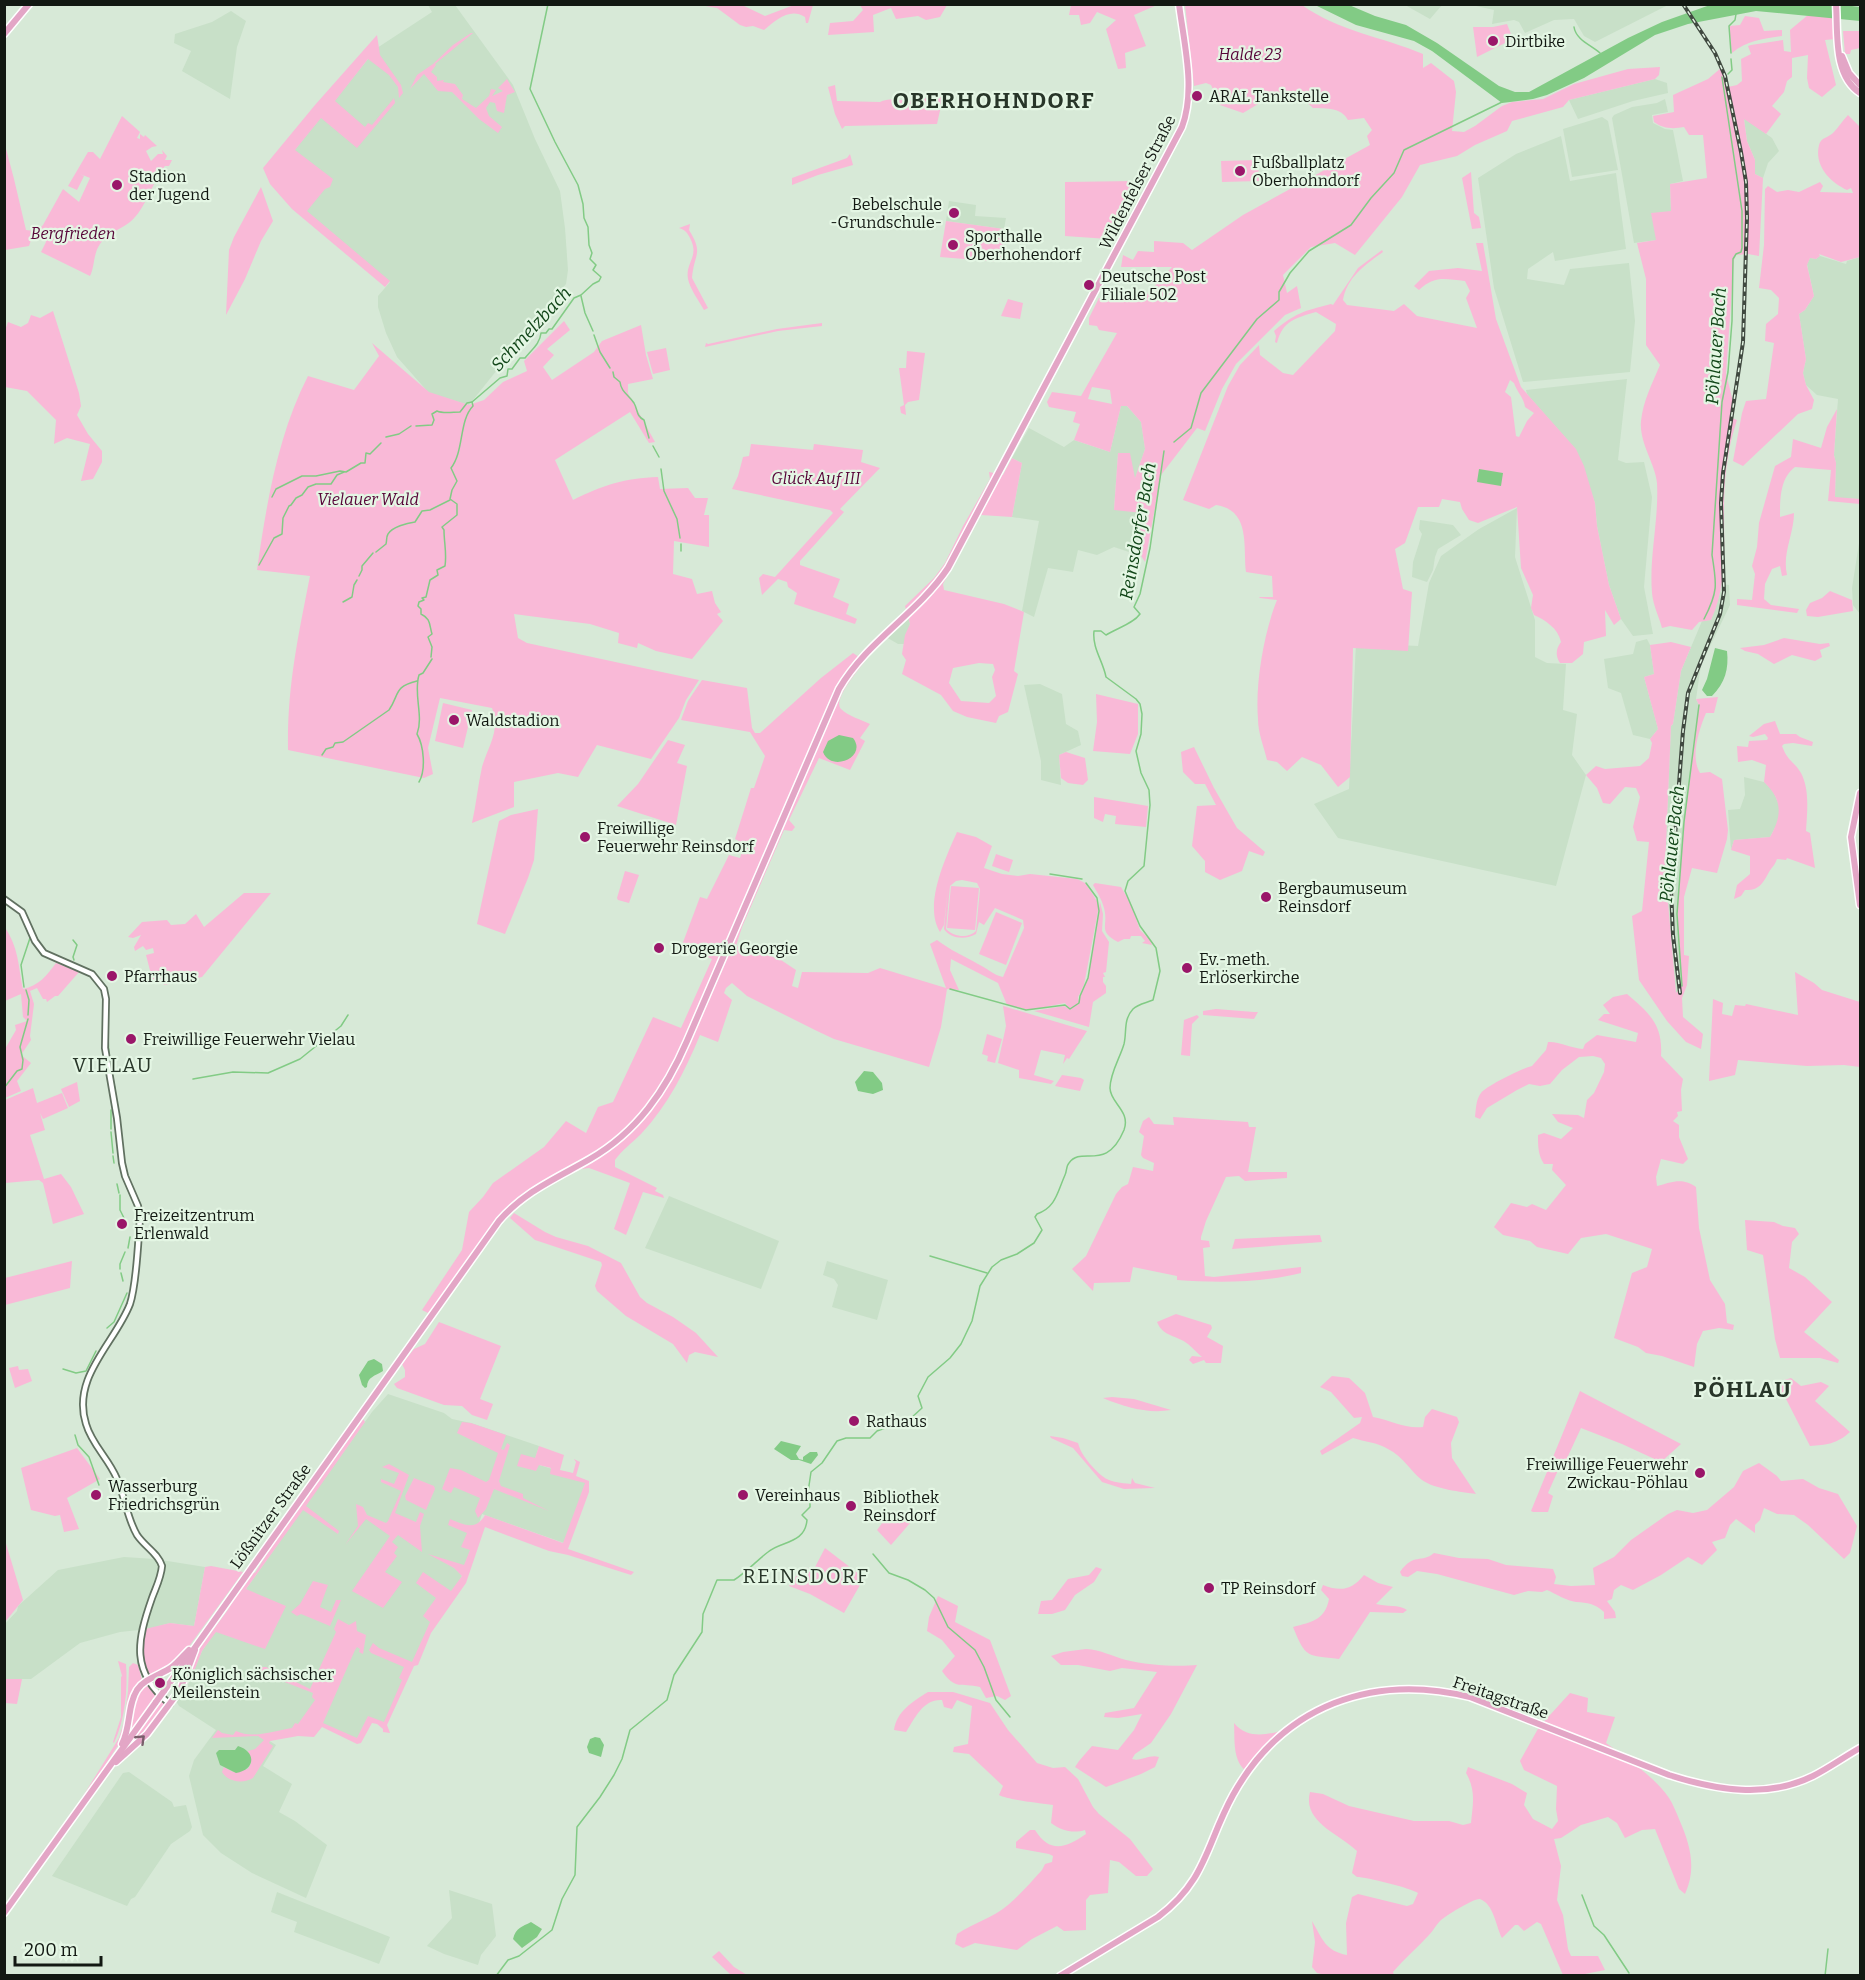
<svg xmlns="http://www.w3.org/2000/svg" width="1865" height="1980" font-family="Bitter,serif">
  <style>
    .built { fill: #c8e0c8 }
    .green { fill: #f9b9d7; fill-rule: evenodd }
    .water { fill: #82cb85 }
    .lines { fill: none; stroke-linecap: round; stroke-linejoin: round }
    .stream { stroke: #82cb85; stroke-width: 1.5 }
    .secondary-casing { stroke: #617161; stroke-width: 8 }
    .primary-casing { stroke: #fff; stroke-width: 9 }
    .secondary { stroke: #fff; stroke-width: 4.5 }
    .primary { stroke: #e3a6c6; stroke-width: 6 }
    .rail-casing { stroke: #404940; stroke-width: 4 }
    .rail { stroke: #e4f6e4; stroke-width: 1.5; stroke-dasharray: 4.5; stroke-linecap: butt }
    .primary-bridge-casing { stroke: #fff; stroke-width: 9; stroke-linecap: butt }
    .primary-bridge { stroke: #e3a6c6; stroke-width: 6 }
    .oneway { stroke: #7a5f6c }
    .poi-dot { fill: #9a1669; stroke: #e4f6e4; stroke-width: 2 }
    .labels { text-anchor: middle; stroke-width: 4.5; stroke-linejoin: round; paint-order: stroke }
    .poi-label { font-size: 16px; fill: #121812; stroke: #e4f6e4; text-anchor: start }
    .park-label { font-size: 16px; font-style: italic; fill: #570438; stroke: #e4f6e4 }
    .street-label { font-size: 16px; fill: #121812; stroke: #e4f6e4 }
    .water-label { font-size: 18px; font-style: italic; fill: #124619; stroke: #e4f6e4 }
    .quarter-label { font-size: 20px; letter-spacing: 1.5px; fill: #283629; stroke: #e4f6e4 }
    .district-label { font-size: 22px; font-weight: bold; letter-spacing: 1.5px; fill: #283629; stroke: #e4f6e4 }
  </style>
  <rect width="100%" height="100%" fill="#d7e9d7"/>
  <g class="built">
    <polygon points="428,5 455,5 513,85 535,139 560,191 565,228 568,270 566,284 469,405 429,393 397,357 386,333 378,307 378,296 390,282 291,198 276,173 377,48 432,12"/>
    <polygon points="1405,5 1442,4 1442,5 1430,19"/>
    <polygon points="1472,5 1472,4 1668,5 1595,42 1584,36 1574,19 1554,20 1525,33 1519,22 1514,20 1492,24 1494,10"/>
    <polygon points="231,11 246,21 237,47 230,99 182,71 191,51 174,43 175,34 212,22"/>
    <polygon points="1655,79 1667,83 1668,93 1633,101 1578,119 1569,100"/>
    <polygon points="1665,99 1668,112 1652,115 1653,123 1665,129 1673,130 1683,181 1670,184 1671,211 1656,240 1634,243 1612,118 1614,115 1632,107 1657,103"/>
    <polygon points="1602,117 1608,121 1618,170 1572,177 1563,129"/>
    <polygon points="1744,118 1772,138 1779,151 1768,163 1763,178 1755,174 1755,160 1747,141"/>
    <polygon points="1561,136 1570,181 1616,173 1626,249 1555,261 1553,252 1528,269 1527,279 1564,285 1570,269 1629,263 1635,321 1630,372 1523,382 1494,288 1478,178 1516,154"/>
    <polygon points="949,201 976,205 975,216 1006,218 1004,229 946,221"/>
    <polygon points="1820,256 1846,264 1847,261 1860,257 1860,499 1835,498 1836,463 1834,455 1838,399 1817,395 1806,385 1803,373 1806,359 1799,314 1805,310 1814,296 1807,264 1810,258 1816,259"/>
    <polygon points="1627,379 1618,460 1626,463 1644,462 1652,497 1644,587 1653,634 1633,636 1621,619 1609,585 1597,526 1595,503 1575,449 1527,394 1526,390"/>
    <polygon points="1121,406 1127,406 1141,422 1145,449 1135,479 1118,453 1114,509 1143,513 1137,549 1132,553 1114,547 1097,555 1078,550 1073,572 1048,568 1034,617 1022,611 1039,521 1012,517 1022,463 1012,458 1029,428 1064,447 1074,440 1110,452"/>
    <polygon points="1517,508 1515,557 1535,620 1535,657 1547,663 1566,664 1563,710 1577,714 1572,755 1586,775 1556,886 1338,838 1314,804 1349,789 1356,643 1418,646 1429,583 1441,556 1479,529"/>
    <polygon points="1420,520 1453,525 1461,535 1438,549 1435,557 1433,570 1427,582 1412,577 1413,562 1422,534 1419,529"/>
    <polygon points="1860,537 1860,614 1853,605 1852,588"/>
    <polygon points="1723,584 1729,585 1730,605 1701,665 1696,699 1699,705 1677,914 1682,986 1676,993 1665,869 1671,726 1673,724 1681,671 1702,621 1711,620"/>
    <polygon points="908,616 910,624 904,644 898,644 886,637"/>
    <polygon points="1647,639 1650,645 1654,674 1644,677 1658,729 1650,739 1633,735 1621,693 1608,688 1604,659 1633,654 1636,642"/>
    <polygon points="1040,684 1062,694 1066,724 1078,731 1081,745 1059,755 1061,785 1041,780 1041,761 1024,685"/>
    <polygon points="1744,777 1764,782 1773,790 1780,808 1778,822 1770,837 1734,840 1731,850 1728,810 1740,809 1745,795"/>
    <polygon points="669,1196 779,1241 761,1289 645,1248"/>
    <polygon points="827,1261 888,1280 877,1320 832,1307 838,1285 834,1279 823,1275"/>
    <polygon points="388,1394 444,1413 452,1419 471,1423 539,1446 535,1459 539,1465 573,1475 572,1477 588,1482 564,1543 482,1514 461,1578 425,1635 384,1724 371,1719 360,1742 321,1726 265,1738 276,1745 263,1766 292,1784 279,1812 295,1821 327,1845 306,1898 252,1873 221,1853 203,1835 189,1776 194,1760 216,1730 179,1706 176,1701 187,1687 202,1651 372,1412"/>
    <polygon points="124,1557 155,1559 205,1567 194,1626 170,1623 148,1629 120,1632 80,1643 31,1679 5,1679 4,1625 17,1611 18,1606 58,1570"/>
    <polygon points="129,1772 172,1802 174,1807 186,1805 192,1827 190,1831 171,1844 135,1897 131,1899 127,1906 52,1876 123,1773"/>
    <polygon points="449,1890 492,1904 496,1936 481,1955 478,1965 444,1954 427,1946 452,1918"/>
    <polygon points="277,1892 390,1937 379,1964 294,1932 297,1922 271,1912"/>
  </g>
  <g class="green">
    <path d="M700,5H742L765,16L794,5H813L808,23H806L805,17C790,7 776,20 764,30L753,26L746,27L740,25L717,8Z"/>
    <polygon points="860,5 947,5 940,17 926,20 918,16 896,19 891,8 873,15 874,32 828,35 830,23 853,21 863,10"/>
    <polygon points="1071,5 1071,4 1157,5 1134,15 1146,46 1125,53 1126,68 1118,69 1106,29 1116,20 1097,12 1090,23 1081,25 1079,15 1069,15"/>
    <path d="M1185,5H1302C1338,31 1383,37 1423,54V68L1431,63L1454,81L1456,92L1452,131L1464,132L1475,126L1502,106L1512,102L1543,99L1574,84L1628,69L1660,67L1659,75L1655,79L1569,100L1563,107L1512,121L1507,131L1475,145L1457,156L1420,165L1402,197L1355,255L1335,243L1311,247L1283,275L1287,293L1297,286L1301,308L1285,315L1236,364L1222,389L1205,431L1197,428L1161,475L1145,562L1137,549L1143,513L1114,510L1118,453H1130L1135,478L1145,449L1141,422L1127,406H1121L1110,452L1074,440L1080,424L1073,422L1076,412L1049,407L1047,402L1052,392L1081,396L1117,333L1099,330L1097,326L1089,325V318L1099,298L1141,301L1172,267H1121L1123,255L1133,260L1138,251L1154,252V241L1183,243L1192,250L1243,215L1370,145L1367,136L1372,130L1364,118L1348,120C1341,107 1327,109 1313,108L1298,94L1283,101L1265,100L1243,113L1220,105L1211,85L1206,83L1194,86ZM1092,387L1110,390L1112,404L1088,399Z"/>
    <path d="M1808,15L1832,17L1835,39L1825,40L1836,85L1822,97L1809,88L1807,78L1808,55L1792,58V77L1787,81L1784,92L1772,106L1781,114L1766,134L1744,119L1747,141L1755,160V174L1763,178L1759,256L1748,254L1736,255L1734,260L1726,373L1733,402L1732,418L1737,420C1727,450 1724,480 1724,511C1724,549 1727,585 1711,620L1699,622L1692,630L1670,626L1662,628C1659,617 1653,605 1652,593C1649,556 1659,520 1657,483C1655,463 1639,443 1641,421C1643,401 1652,384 1660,365L1646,345V279L1637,243L1656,240L1651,213L1671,211L1670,184L1707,178L1703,135H1689L1684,127C1673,129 1664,129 1654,122L1653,116L1674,112L1673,95L1708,79L1721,68L1728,87L1737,85L1742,81L1741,59L1751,54L1748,46L1751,45L1783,40L1784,51L1791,52L1790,30Z"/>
    <path d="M1745,16L1759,18L1764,31L1782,30V36C1764,39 1747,40 1732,53L1729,26L1740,25Z"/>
    <polygon points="1507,24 1513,39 1477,57 1473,27 1493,27"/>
    <polygon points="1843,31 1860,31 1860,48 1851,50 1850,54 1845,54"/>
    <polygon points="471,33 473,33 435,64 436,65 431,72 437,77 437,81 444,80 443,82 455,84 463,95 462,99 476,108 489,96 491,89 496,90 492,96 503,91 498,88 507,79 515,92 507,95 504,113 497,111 495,103 490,102 486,108 489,116 502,127 498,133 479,119 452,92 438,91 424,74 410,89 417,75 433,64 453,45"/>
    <polygon points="377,35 380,55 401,85 403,93 399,98 398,87 389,75 368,59 335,101 365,127 368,123 372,125 394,98 395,103 357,148 321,118 295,150 333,179 330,187 325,189 307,211 390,281 385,287 292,209 270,184 263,168 315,105"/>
    <path d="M835,85L837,101L880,102C890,97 904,101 915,101V99L943,97L937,124L845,126L842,129L835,114L828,87Z"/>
    <path d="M1848,115L1860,127V257L1841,262L1819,254L1820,256L1816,259L1810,258L1807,265L1814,296L1805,310L1799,314L1806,359L1803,373L1806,385L1814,400L1812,409L1798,414L1743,466L1733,461L1742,413L1746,401L1766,399L1774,343L1765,341L1766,324L1778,314L1779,298L1771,290L1759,288L1764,245L1765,189L1768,186L1777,192L1788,190L1799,192L1820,182L1823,186L1820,192L1853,193L1851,188L1847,190C1830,182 1814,166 1819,145C1821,137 1828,138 1833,133C1838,128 1842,121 1848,115Z"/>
    <path d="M122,116L140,132L137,138L140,139V134L144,137L145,135L157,146L152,147L146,151L151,161L158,154H163L162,150L167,156L165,160H172L169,166H165C152,182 146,209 130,222C120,230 107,233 100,244C93,254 95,266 90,276L41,252L46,242L42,233L37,231L43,225L63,189L79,202L90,178L80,174L84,176L77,190L68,186L88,152H93L100,159Z"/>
    <polygon points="5,145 14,179 26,230 34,231 29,246 5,250"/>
    <polygon points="850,154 853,165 818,175 792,185 792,178 847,158"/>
    <polygon points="1258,160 1259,181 1222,182 1221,161"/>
    <polygon points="1471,172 1474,213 1479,217 1481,228 1472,229 1462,178"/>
    <polygon points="1135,181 1108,239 1065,236 1065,182"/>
    <polygon points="261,187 273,221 261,241 245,279 226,315 229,250 234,237"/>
    <polygon points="946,221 1004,229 1001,262 940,257"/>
    <path d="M690,224L689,230C704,254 694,253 692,278L708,308L704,310C699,301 690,289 688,279C685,262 700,257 690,238C687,232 685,230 679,228Z"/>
    <path d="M1476,243H1483L1496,319L1521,387L1576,449L1584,466L1595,503L1597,526L1609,585L1621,619L1614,625L1605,610L1606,636L1584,642L1583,654L1572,663H1560C1555,655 1556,649 1561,642C1558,628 1545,620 1534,615L1531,608L1533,595L1521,568L1517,507L1478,523L1469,520L1462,509L1460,502L1442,499L1439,507H1418L1405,543L1395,549L1403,589L1412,592L1408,651L1353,648L1350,777L1338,787L1321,765L1302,757L1287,771L1277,762L1267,760C1264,747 1258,733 1258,719C1255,684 1264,632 1277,600L1260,598L1259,597H1273L1272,576L1246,572C1243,547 1251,510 1216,505L1209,509L1183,500L1228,386L1240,365L1259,345L1260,355L1283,373L1293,375L1335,331L1336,324L1316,312C1296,318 1283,320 1277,343L1275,342L1276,336L1274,331C1295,313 1304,311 1331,304L1333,305L1358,268L1382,250L1383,252C1365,265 1347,277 1343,300L1347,305L1394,311L1404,304L1417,316L1477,328L1466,298L1470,291L1465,281C1445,279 1435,275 1419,290L1414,286L1429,271L1458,268L1482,271ZM1510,380L1514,383C1517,392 1524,398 1525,407L1534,413L1527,421L1519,437L1516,436L1511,397L1505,392Z"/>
    <polygon points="1008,299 1023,303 1020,319 1001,316"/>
    <polygon points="53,311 79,393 81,406 77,415 88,434 102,451 102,462 93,479 81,481 90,444 67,438 54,444 56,420 27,391 5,387 4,333 8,322 21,327 28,323 31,315 40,318"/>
    <path d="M564,321L570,330L547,349L554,355L543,367L552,380L594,352L602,341L641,325L646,355L653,379L628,384V393L655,442L649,443L630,412L555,460L573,500C603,485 625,478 658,477L660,489L688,488L695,498H708L704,515H709V547L674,541L673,574L692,579L697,594L712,591L715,603L721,612L717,614L723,621L692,659L656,651L638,643L637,648L618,643L619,633L590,624L514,614L518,638L527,643L699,680L686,700L679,718L651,759L597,745L578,777L558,773L514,782V807L472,823C476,805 478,785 482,767C488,746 501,730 492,708L440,698L428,748L433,774L424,778L288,750C287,687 298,637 310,576L257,570C266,506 278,434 308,376L354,390L379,356L372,343L429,392L469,405L484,400L503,382L527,371L524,361Z"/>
    <polygon points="822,323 822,326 778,331 705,347 706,343 708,344 777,329"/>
    <polygon points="666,348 670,370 653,374 647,352"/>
    <polygon points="907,351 925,353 919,400 908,402 905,405 906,415 901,413 900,407 904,405 899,368 906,368"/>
    <path d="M1837,409L1834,455L1836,463L1835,497L1860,499V504L1828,501L1831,470L1795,467C1780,478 1780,499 1780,517L1794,513C1794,534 1782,553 1787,575L1782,576L1780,566L1772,569L1765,584L1764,599L1771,605L1799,609L1797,613L1737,605V599L1752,600L1755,574L1752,566L1757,547L1759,523L1775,466L1791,457L1793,439L1821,448L1827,427Z"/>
    <polygon points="751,444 813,450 814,444 863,450 861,462 880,468 840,509 844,512 800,561 800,565 840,579 833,597 849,604 846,614 857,619 855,624 794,604 797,593 788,587 787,582 778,579 762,595 759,578 763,574 775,577 833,513 830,510 732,489 738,476 743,457 749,456"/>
    <path d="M1012,458L1022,463L1012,517L981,515L943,584L944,590L1004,604L1024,612L1014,671L1018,674L1008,712L999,716L996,723L967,717L953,711L941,695L902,674L906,660L902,654L905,635L910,624L905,606L934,578L945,563L963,526L990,479L989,472L1003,475ZM979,663L993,664L995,670L992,677L996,696L989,703L961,701L949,683L953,668Z"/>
    <polygon points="1830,591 1852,600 1853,611 1818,617 1807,616 1806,610 1810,603 1822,598"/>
    <polygon points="1784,638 1820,644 1829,643 1830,646 1820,650 1822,657 1815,661 1792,655 1774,664 1758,654 1745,651 1740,648 1764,645"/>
    <path d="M1671,642L1691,647L1681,671L1673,724L1671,726L1665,869L1676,993L1682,986L1677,914L1684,822L1699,705L1696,699L1718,697L1714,713H1706C1699,730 1690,756 1700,773L1710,772L1722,779L1728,830L1727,839L1717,873L1692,868L1684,897V955L1689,956L1687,985L1682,998L1683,1017L1703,1034L1701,1049L1686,1042L1667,1021L1639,980L1632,916L1642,911L1649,842L1637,841L1633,827L1640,797L1636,788L1625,787L1610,804L1603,803L1597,788L1586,775L1596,766L1605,769L1640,766L1649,758L1652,743L1650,739L1658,729L1644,677L1654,674L1650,645Z"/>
    <path d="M853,653L865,661C859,669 832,700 841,709C848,716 862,720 870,724L860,738L865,741L850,770L819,758L789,820L795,827L792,831L784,830L742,927L736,946L745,949L747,947L781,960L796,970L792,986L798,988L802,972L868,973L880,968L946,988L930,944L937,940C950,950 964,956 978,964C987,968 993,975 1003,977L1024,928L1023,920L995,908L984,925L979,922L976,934C966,940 950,939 944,929L948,888L944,925L940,932C923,905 946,857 957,832L976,837L992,846L984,868L1002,874L1018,876L1030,874L1077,879L1085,883L1092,893L1098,903V911L1084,985L1078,997L1079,1003L1080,997L1088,978L1100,902L1103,914L1102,931L1109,942L1106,972L1103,973L1105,977H1103V982L1106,986V993L1093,1002L1089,1027L1034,1011L1064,1006L1069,1009L1065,1003L1030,1010L1007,1005L998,983L951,959L950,970L959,990L947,989L941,1027L929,1067L834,1039L817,1031L747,996L732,983L726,988L724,993L732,1000L718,1042L700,1035C685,1071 668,1105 641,1134C632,1143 622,1150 615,1160V1167L657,1188L655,1191L663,1195L664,1198L643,1192L626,1235L614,1229L630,1183L589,1168L581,1169C561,1179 538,1188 521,1203C488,1232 460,1280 434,1316L422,1310L462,1250L469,1212L483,1197L493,1183L544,1147L566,1121L586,1133L598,1107L613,1102L653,1017L681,1028L712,959L682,945L700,897L707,899L729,855L740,858L744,844L735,839L751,788H754L765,756L750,732L681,720L688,701L702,680L747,688L752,728L755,733H760L821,678ZM962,880L977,883L980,889L976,931C968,939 954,937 946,929L950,886L956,881Z"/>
    <polygon points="1096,694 1138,704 1138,734 1130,754 1093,751 1097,722"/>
    <polygon points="443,703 472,710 463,748 435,741"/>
    <path d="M1775,721L1780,734H1796L1800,737L1813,742L1812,746L1793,743L1784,744L1782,746C1788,762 1794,761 1801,773C1810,790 1807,813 1806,831L1810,833L1815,868L1787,858L1786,860L1777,859C1775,865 1772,867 1769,872C1763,883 1759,891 1745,890L1741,896L1734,899L1737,885L1750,874V856L1731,850L1734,840L1770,837C1782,816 1783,800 1764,782L1766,765L1752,760L1738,762L1737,746L1748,747L1749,741L1767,740L1768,738L1765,734L1753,737L1749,736L1764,724Z"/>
    <polygon points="668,740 685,745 677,763 687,766 676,825 617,806 638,784"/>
    <polygon points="1194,747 1214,788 1237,828 1265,852 1263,856 1249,851 1242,871 1220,880 1205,872 1205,861 1192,846 1197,806 1216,805 1205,784 1195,784 1183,772 1181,752"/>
    <polygon points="1066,752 1085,758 1088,780 1083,785 1068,783 1061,778 1059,755"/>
    <polygon points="1094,797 1148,806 1146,827 1115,824 1116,816 1105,814 1103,822 1094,818"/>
    <polygon points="538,809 534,860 528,878 505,934 477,924 499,821 511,815"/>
    <polygon points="996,854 1013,860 1009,872 992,866"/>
    <polygon points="625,871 639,875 629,903 618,900 617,898"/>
    <path d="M1095,883L1121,887L1131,904L1140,930L1150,940L1152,945L1142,943L1145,941L1141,936H1131L1130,939H1124L1118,942C1097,931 1109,926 1104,908C1102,900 1097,892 1093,885Z"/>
    <polygon points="951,886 979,888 975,930 947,928"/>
    <polygon points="244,893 271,893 202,977 164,985 162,980 153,982 146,955 154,953 153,948 146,950 143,946 135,951 134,947 141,935 133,938 128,937 142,922 167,920 171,925 185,924 196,914 204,927"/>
    <polygon points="996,912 1022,923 1006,965 979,954"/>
    <path d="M4,926C19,948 18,965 23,989C39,986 47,975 56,963L79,972L58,996H55L47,1002L46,999H43L37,988L30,991L34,1004L30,1036L31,1040L21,1055L31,1063L17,1081L21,1091L5,1098V1049L16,1030L15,1025L27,1021L23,1017L21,994L5,1001Z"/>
    <polygon points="1795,972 1814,983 1822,990 1860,1002 1860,1067 1844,1065 1807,1066 1738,1060 1735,1075 1709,1081 1713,999 1723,1003 1722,1014 1732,1016 1735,1005 1745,1006 1746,1004 1798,1015"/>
    <path d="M1627,994C1649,1013 1663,1024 1661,1056L1683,1079L1681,1090L1682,1111L1677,1112L1678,1116L1673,1121L1679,1125V1137L1688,1159L1683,1164L1661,1159L1656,1177L1657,1186C1672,1182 1682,1177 1696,1187L1699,1228L1710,1280L1725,1304L1727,1323L1734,1325L1733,1330L1719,1328L1703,1331L1697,1344L1694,1367L1662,1356L1646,1353L1638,1347L1614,1338L1632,1273L1647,1267L1652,1249L1606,1234L1581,1238L1568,1254L1537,1247L1530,1241L1503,1235L1494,1227L1511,1203L1527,1207L1532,1204L1546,1210L1566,1185L1552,1170L1553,1164H1544C1538,1155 1538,1146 1538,1135L1544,1133L1561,1139L1573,1128L1558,1122L1552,1114L1578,1115L1584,1118L1587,1100L1594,1093L1604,1072L1605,1064L1601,1058L1593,1056L1579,1057L1562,1070L1550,1084L1540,1086L1529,1084L1517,1090L1487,1108L1480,1119L1475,1117C1476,1109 1476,1099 1481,1093C1486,1086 1523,1068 1532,1066L1546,1050L1548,1042C1558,1041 1571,1048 1583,1049L1585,1044L1597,1035L1636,1042L1638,1033L1598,1020L1604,1014H1610L1603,1005L1613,997Z"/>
    <polygon points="1003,1006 1087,1031 1069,1059 1067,1058 1063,1064 1065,1055 1041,1050 1034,1075 1054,1081 1051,1084 1019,1078 1019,1070 998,1063 1006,1026"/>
    <polygon points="1216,1009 1254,1012 1258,1012 1254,1019 1203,1015 1203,1011"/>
    <polygon points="1197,1015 1199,1017 1192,1024 1190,1056 1181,1055 1184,1020"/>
    <polygon points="987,1034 1002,1039 995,1063 987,1061 988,1056 982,1054"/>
    <polygon points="1062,1075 1081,1078 1084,1080 1080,1091 1055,1086"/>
    <polygon points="77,1082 80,1101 69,1107 61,1089"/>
    <polygon points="33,1088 37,1103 62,1093 68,1108 43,1119 40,1113 45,1130 30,1135 44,1179 61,1174 71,1187 84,1214 53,1224 43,1183 39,1180 5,1183 5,1100"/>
    <path d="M1149,1117L1154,1124L1174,1125L1173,1117L1248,1122L1249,1127H1256L1248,1172H1287V1178L1245,1181L1239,1176L1226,1177L1206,1221L1201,1237V1240L1209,1241L1210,1247L1203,1248L1205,1276L1214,1277L1301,1267V1273C1262,1283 1217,1283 1177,1280V1276L1133,1267L1130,1282L1094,1283L1093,1291L1072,1269L1086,1256L1116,1194L1122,1187L1128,1184L1133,1167L1153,1171L1154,1163L1143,1158L1141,1155L1144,1136L1139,1132L1143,1121Z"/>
    <polygon points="514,1213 545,1232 556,1237 588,1246 621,1263 640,1297 647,1303 673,1317 696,1333 718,1357 695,1352 689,1355 687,1363 673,1344 626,1316 597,1291 595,1286 602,1265 601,1262 535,1240 510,1218"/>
    <polygon points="1745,1220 1774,1222 1783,1226 1795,1228 1799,1234 1792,1242 1789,1268 1805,1277 1832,1302 1804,1332 1839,1360 1838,1363 1820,1358 1780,1358 1775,1339 1763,1255 1747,1250"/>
    <polygon points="1320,1235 1322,1242 1232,1249 1235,1239"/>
    <polygon points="72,1261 70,1288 5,1305 5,1278"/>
    <path d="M1176,1314L1211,1325L1212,1328L1207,1337L1223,1346L1221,1363H1206L1204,1360L1193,1364L1189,1360L1192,1356L1202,1357C1197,1353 1193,1348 1188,1344C1177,1335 1163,1337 1157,1322Z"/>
    <polygon points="439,1322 501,1346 480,1399 493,1404 487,1420 472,1415 462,1406 444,1405 397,1388 394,1384 405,1377 405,1370 402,1364 414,1349 425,1344"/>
    <polygon points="18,1366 19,1370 28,1369 32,1381 15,1388 9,1368"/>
    <path d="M1332,1376L1349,1378L1365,1393L1373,1417C1391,1420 1404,1429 1423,1427L1425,1417L1432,1409L1457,1417L1459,1422L1451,1443L1452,1458L1476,1494C1462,1492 1434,1489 1422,1480C1410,1471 1404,1457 1388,1449C1377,1442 1365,1442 1353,1438L1322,1455L1320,1451L1360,1423L1362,1417L1354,1418L1331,1392L1320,1387Z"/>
    <path d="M1791,1378L1801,1386L1821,1382L1829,1386L1815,1401L1850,1432C1837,1444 1826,1445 1810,1446L1785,1397L1777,1392L1774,1383Z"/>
    <polygon points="1580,1391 1681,1444 1661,1462 1622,1444 1581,1428 1562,1469 1559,1468 1548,1493 1553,1496 1548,1512 1533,1512 1531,1511"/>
    <path d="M1112,1397L1134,1399L1171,1410C1148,1414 1124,1407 1103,1398Z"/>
    <polygon points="363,1419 365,1422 306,1506 339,1531 338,1534 303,1510 246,1589 286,1606 266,1647 265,1649 216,1632 202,1651 193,1674 185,1687 197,1652 227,1611 251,1571 255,1573 275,1541"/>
    <polygon points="462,1422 471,1423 506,1435 501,1449 504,1450 507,1443 510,1445 499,1481 501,1486 523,1494 523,1498 549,1511 494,1489 486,1509 478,1518 475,1511 480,1498 454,1487 451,1493 442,1489 450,1468 461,1470 486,1482 489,1480 498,1453 457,1433"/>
    <path d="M1050,1436L1063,1438L1078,1443C1081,1453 1084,1456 1090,1464C1104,1480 1109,1482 1131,1484L1132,1478L1135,1483L1155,1488L1124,1489L1102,1482L1073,1448L1051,1438Z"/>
    <path d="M539,1446L564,1455L560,1470L573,1473L576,1462L574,1459L580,1462L576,1476L589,1481V1492L568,1549L634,1572L631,1575L568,1555L549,1551L485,1527L466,1583L431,1633L418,1665L414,1666L387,1725L390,1733L383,1732V1729L377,1724L372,1723L361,1743L357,1744L322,1727L314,1737L298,1736L270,1741L269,1743L273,1746L253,1778C243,1784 228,1782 222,1772L224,1767L233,1772L248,1769L251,1763L248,1751L255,1749L264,1740L258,1736L212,1738L218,1730L222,1733L233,1735L236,1731C252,1739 275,1731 292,1728L295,1723L298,1724L315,1700L312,1697L313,1693L259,1672L261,1667H266L310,1689L336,1632L334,1629L338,1619L349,1625L356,1621L357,1631L366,1635L363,1654L359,1652L360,1649L357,1647L355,1650L323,1723L357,1738L368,1716L384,1722L402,1680L399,1678L404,1667L371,1653L369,1650L373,1643L379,1648L412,1662L430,1622L423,1616L436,1598L416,1583L423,1572L451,1591L462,1576L454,1568L428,1554L464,1565L470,1550L461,1547L467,1533L448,1525L450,1519C464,1525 476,1531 485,1515L563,1543L585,1483L550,1474L551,1468L539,1465L536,1471L517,1466L521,1454L535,1458Z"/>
    <polygon points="77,1448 100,1479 67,1498 79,1529 64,1532 60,1515 55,1516 31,1510 21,1468"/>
    <path d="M1759,1463L1777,1476L1781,1481L1803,1479L1819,1488L1838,1494L1857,1526L1850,1553L1844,1559L1808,1525L1794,1515L1777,1514L1764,1508L1760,1520L1755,1525V1533L1736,1519L1730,1525L1725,1538L1712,1542L1717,1550L1702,1565L1688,1557L1661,1575L1633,1590L1621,1585L1614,1590L1612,1599L1607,1601L1615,1612L1616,1618L1604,1619V1612C1594,1603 1588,1603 1576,1602C1567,1601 1556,1594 1547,1590L1542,1592L1528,1591L1514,1595L1437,1574L1417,1571L1408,1577L1402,1576L1400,1572C1414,1552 1421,1564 1434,1553L1459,1558L1488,1559L1506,1565L1553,1569L1556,1577L1554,1584L1571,1586L1595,1585L1593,1568L1614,1557L1631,1540L1668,1514L1677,1510L1693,1513L1707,1510L1734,1487L1743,1471Z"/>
    <polygon points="389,1464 409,1475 395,1513 416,1522 420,1512 424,1514 420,1526 422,1552 398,1535 392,1542 398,1547 394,1553 397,1556 385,1572 402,1582 383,1608 352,1591 390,1536 366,1519 345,1545 358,1526 356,1504 363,1507 367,1515 386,1523 388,1521 401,1491 381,1482 381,1479 394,1484 399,1473 382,1467"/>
    <polygon points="414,1478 434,1486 435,1489 426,1510 406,1500 405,1496"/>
    <polygon points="891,1511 911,1522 891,1545 877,1530"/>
    <polygon points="4,1537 23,1600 5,1622 4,1622"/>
    <polygon points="825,1548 864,1578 844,1613 810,1594 789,1586 803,1567 814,1569"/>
    <path d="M211,1566L243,1572L190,1645L173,1663L152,1676L148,1675C140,1660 142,1646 145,1629L170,1623L194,1626L205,1567Z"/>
    <polygon points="1096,1567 1102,1569 1094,1582 1075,1595 1065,1610 1052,1614 1038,1614 1041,1601 1052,1600 1068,1579 1089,1575"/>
    <path d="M1364,1575L1378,1583L1393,1587L1376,1604C1386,1607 1399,1604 1407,1610L1403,1613L1370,1612L1339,1659C1307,1655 1306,1659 1293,1627C1312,1622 1325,1620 1329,1599L1321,1590L1323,1585C1341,1592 1352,1590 1364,1575Z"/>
    <polygon points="313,1581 328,1585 320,1607 331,1612 336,1600 341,1600 330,1626 301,1614 297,1616 291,1612 300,1604"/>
    <path d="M938,1596L958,1606L955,1622L990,1640L1011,1696L1005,1700L997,1696L986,1698L980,1687C960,1682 956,1691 942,1671L955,1656L942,1640L927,1631L929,1617Z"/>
    <path d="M1086,1649C1101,1650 1112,1656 1126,1660C1146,1665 1177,1667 1197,1665L1171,1714L1151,1743L1135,1754L1132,1759C1141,1762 1149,1754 1159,1757L1155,1767L1141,1774L1106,1787L1075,1767L1079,1761L1092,1746L1118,1750L1134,1730L1142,1714L1118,1718L1104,1717L1105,1713L1134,1708L1157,1672L1122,1668L1110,1671L1078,1665H1061L1051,1656L1063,1652Z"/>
    <path d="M118,1661L126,1664C128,1689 125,1720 114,1743L113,1742L121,1717V1677L122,1676Z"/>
    <polygon points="133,1663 138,1665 142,1680 136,1687 124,1736 87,1793 5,1909 5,1905 12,1894 80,1801 119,1738 124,1722 128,1691 129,1667"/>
    <polygon points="5,1679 22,1679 17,1704 5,1703"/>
    <polygon points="145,1684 157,1695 129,1736 135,1698 137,1693"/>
    <path d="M928,1692H953L990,1703L1008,1730L1037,1763L1053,1768L1065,1767L1078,1779L1093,1807L1099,1814L1130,1839L1153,1869L1147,1876H1136L1119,1862L1110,1860L1108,1893L1090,1895L1086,1900V1930L1064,1931L1057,1926L1032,1939L1017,1950L975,1943L963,1948L955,1944L957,1934C973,1923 993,1918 1008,1905C1020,1895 1031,1882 1042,1870L1045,1864L1052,1862L1053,1856L1049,1854L1016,1848V1842L1030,1830H1035C1050,1854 1066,1848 1086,1834L1085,1830C1073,1834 1060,1830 1051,1823L1053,1805C1040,1803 1008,1800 999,1795L1003,1786L969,1754L953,1752L954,1747L968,1744L972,1706L957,1700L952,1709L944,1707L942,1700C923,1699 915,1718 906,1732L894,1730C897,1711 912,1702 928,1692Z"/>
    <path d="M1570,1693L1588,1698L1587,1712L1615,1717L1606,1743C1625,1757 1656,1778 1669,1798C1673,1804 1676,1812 1679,1819C1690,1844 1697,1868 1685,1894L1679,1889L1655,1829L1642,1830L1625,1838L1617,1823L1608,1817L1581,1825L1561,1838L1554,1839L1561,1866L1557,1900L1563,1915L1568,1949L1571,1956H1598L1605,1970L1580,1975H1563L1541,1924L1537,1922L1524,1931L1518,1925H1515L1502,1938C1496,1927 1494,1904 1480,1899C1474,1898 1445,1916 1440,1921C1436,1925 1433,1931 1429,1935C1417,1948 1404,1959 1393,1972L1394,1975L1330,1976L1317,1973L1312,1967L1315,1942L1312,1921C1322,1938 1325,1951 1347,1955L1346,1923L1352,1897L1358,1894L1407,1906L1413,1904L1418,1893C1411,1888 1366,1877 1357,1877L1352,1873L1357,1851C1340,1834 1302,1822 1310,1792L1323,1794L1349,1806L1414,1821H1449L1463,1825L1471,1823C1473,1804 1476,1790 1466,1773L1468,1767L1512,1784L1527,1793L1524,1805L1533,1819L1552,1829L1558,1821L1556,1809L1557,1786L1524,1770L1520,1761L1539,1727Z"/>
    <polygon points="160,1699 166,1704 144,1735 120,1756"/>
    <path d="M1234,1723C1249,1741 1271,1734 1291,1728L1248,1772C1232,1763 1235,1739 1234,1723Z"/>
    <polygon points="719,1951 734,1967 747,1975 731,1975 712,1957"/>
  </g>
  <g class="water">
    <polygon points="1836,4 1860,7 1860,21 1756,11 1688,24 1655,35 1584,78 1547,95 1533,99 1502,103 1432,51 1414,41 1356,25 1315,5 1349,5 1375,16 1406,25 1437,43 1499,86 1515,92 1529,92 1628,38 1662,22 1710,5"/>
    <polygon points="1479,469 1503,473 1501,486 1477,482"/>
    <path d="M1715,648L1727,651C1729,669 1725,683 1712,696H1707L1702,690L1707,679Z"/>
    <path d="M839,735L853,738C868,757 831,773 823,752L828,741Z"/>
    <polygon points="864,1071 873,1072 882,1083 883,1090 873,1094 858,1091 855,1082"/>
    <path d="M374,1359L382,1364L383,1371C375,1376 367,1377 367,1387L365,1388L362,1385L359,1375L368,1361Z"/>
    <polygon points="781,1441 801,1446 796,1454 799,1459 803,1460 803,1457 810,1452 817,1452 818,1455 811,1464 799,1460 791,1460 774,1449"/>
    <polygon points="595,1737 600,1738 604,1745 601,1757 589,1753 587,1747 590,1739"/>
    <path d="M238,1746C257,1752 255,1770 236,1773L220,1765L216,1753L219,1750H235Z"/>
    <path d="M531,1922L542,1929L537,1937L522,1948L513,1939C516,1927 522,1927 531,1922Z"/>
  </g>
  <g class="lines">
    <g class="stream">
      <path d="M1574,27C1576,40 1591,45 1600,53"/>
      <polyline points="1731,53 1729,26 1735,20 1736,14"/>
      <polyline points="1728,74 1732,70 1731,59"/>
      <polyline points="581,296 585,313 593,331"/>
      <polyline points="594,335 600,352 610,368"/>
      <path d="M613,372L614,377L620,382C621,392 629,395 634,403C638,410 636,416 644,420L649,438"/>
      <path d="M416,426L432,425L434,420L432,414L437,411C443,414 453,412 460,412L467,403L472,402"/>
      <polyline points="386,437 399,434 411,426"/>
      <polyline points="1174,442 1191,428 1201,393 1257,319 1279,300 1279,292 1290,273 1309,251 1351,225 1371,198 1394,173 1404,150 1502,102"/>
      <polyline points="653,446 659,457"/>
      <polyline points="661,469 664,491 677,519 680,538"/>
      <polyline points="272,497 276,489 302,476 316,476 340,471 346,472 361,463 365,463 366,453 370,454 381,443"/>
      <polyline points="681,544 681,551"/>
      <path d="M376,552L386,544C387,541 386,537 388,534C392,527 407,523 415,522L422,511L430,510L450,500"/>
      <polyline points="259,565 274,538 282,534 283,518 289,506 291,505 296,498 302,495 308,487 316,484 331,484 337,475 344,472"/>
      <polyline points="359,576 362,570 362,566 373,553"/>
      <polyline points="343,602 352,597 354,585 357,580"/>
      <path d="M1704,619C1718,592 1717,585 1712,555L1722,402L1728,372L1732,321L1733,259L1736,254L1741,252L1742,248V211L1722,77"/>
      <path d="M431,657L432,647L428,637L432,634C429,624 431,619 421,614V609L418,606L419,602L424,600L422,598L426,597L430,580L438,575L437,570L445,566C447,553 444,543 444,530L442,527L457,515V504L450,499L452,490L457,481L451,468C464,452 459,420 473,406L472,402L500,378L507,376L508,369H512L520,358H525C531,350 540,344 541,333H546L549,329H552L574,298L581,295L593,284L599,281L601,277L593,270L596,265L590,259L592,253L589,245L588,227L584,218L583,204L578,185L555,142L530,89L548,4"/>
      <path d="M322,755L326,749L333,747L335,743L343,742L389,710C400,694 393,687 417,681"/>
      <path d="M419,782C426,770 424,746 417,734C424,716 413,694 419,675L423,673L432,659"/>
      <polyline points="1050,874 1082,879"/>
      <polyline points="73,940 77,945 73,957 74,960"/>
      <polyline points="1682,986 1677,914 1684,822 1699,705"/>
      <polyline points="24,987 21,965 30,938"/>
      <polyline points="950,989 1026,1010 1065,1005 1070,1009 1079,1003 1080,996 1088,978 1099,911 1097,898 1086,883"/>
      <polyline points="26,990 29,1000 28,1015"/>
      <polyline points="108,1036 109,1056"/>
      <polyline points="110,1066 115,1089"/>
      <polyline points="193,1079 233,1072 268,1073 300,1059 341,1026 348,1015"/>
      <polyline points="4,1088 17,1071 22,1069 23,1060 20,1047 28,1019"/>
      <polyline points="111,1129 111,1110"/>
      <polyline points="111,1132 113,1153"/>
      <polyline points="113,1156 114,1163"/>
      <polyline points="117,1184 119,1193"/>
      <polyline points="120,1195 120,1210 125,1220"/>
      <polyline points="128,1248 130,1237"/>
      <polyline points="930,1256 987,1273"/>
      <polyline points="120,1269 120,1264 125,1252"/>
      <polyline points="121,1273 123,1281"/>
      <polyline points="107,1328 114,1322 127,1293"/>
      <polyline points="63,1369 76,1373 86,1371 96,1351"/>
      <polyline points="75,1435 78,1445 89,1457 99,1485"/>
      <polyline points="873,1554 889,1573 908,1580 925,1590 934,1598 948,1627 975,1650 984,1667 996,1700 1010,1717"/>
      <polyline points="1582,1895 1594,1926 1604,1935 1629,1973"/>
      <path d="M496,1976L508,1960L519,1956L552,1930L562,1899L575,1875L577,1827L600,1797L614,1775L622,1759L630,1730L667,1700L674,1675L702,1632L703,1614L717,1580H734C747,1572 756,1561 768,1552C781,1541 805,1544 807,1520L802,1515L810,1507V1501L807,1499L811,1472L822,1463L837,1441L846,1438H870L877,1431L910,1419L922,1408L918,1396L928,1377L950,1358L961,1344L972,1321L980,1286L992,1267L1001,1260L1017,1254L1034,1243L1042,1230L1035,1217L1037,1214C1056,1207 1057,1193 1065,1175C1067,1171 1066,1166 1069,1163C1082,1145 1106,1173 1124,1130C1131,1111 1110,1103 1110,1088C1110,1073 1120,1058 1124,1044C1127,1032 1123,1020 1133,1009C1138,1004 1146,1003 1153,1000L1160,971L1156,948L1140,926L1125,891L1128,881L1144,866L1150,805L1149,790L1141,773L1136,751L1141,734L1142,714L1140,704L1136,699L1106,677C1103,661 1092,648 1094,631H1101L1106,635C1117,628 1133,624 1140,614L1134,607L1140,594L1150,548L1164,451"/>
      <polyline points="1825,1976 1828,1949"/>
    </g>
    <defs>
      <path id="secondary" d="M4,899L22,912L35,941L44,953L92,974L104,989L106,999L105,1048L117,1118L122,1163L125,1176L138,1206L140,1218C138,1241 137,1283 130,1304C115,1343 71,1377 86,1424C92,1445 109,1459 117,1479C125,1497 127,1518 137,1535C145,1547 158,1553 162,1566C161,1578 156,1587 152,1598C137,1641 130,1672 170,1704"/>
      <g id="primary">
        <path d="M1836,4C1838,34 1833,75 1860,93"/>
        <polyline points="4,34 29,4"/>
        <polyline points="1842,56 1849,73 1860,85"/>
        <polyline points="1860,793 1851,837 1860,905"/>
        <path d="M164,1691L499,1221C525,1191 557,1178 590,1159C637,1132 666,1090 687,1041L839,689C867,641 917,614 948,568L1182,127C1196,89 1184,44 1179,4"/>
        <path d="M122,1744C131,1727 127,1706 137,1690C145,1678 161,1675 172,1667C178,1662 183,1656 189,1650"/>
        <polyline points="116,1762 147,1734 180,1690 195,1650"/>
        <polyline points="4,1913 156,1702"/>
        <path d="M1060,1976L1158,1917C1207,1880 1206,1844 1233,1795C1283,1705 1373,1673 1470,1697L1669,1775C1716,1790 1766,1799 1813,1776C1829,1768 1844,1757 1860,1748"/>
      </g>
    </defs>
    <use href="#secondary" class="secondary-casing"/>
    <use href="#primary" class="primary-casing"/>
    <use href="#secondary" class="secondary"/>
    <use href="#primary" class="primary"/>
    <defs>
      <polyline id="rail" points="1680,993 1673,935 1671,889 1683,731 1688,693 1720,614 1724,592 1721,503 1723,473 1743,342 1747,218 1746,182 1741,152 1725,76 1715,53 1683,4"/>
    </defs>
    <use href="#rail" class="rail-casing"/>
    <use href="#rail" class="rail"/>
    <defs>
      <polyline id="primary-bridge" points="156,1702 164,1691"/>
    </defs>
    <use href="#primary-bridge" class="primary-bridge-casing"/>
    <use href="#primary-bridge" class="primary-bridge"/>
  </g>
  <defs><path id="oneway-chevron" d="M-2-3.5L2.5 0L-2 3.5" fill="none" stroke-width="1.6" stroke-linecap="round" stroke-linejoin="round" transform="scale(1.5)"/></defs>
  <use class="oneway" href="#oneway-chevron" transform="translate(141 1739) rotate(-44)"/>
  <g class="poi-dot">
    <circle cx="1493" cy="41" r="6"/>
    <circle cx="1197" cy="96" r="6"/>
    <circle cx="1240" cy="171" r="6"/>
    <circle cx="117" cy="185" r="6"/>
    <circle cx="954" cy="213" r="6"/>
    <circle cx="953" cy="245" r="6"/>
    <circle cx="1089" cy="285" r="6"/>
    <circle cx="454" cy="720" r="6"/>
    <circle cx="585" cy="837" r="6"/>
    <circle cx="1266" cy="897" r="6"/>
    <circle cx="659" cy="948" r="6"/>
    <circle cx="1187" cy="968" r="6"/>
    <circle cx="112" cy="976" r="6"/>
    <circle cx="131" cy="1039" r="6"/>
    <circle cx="122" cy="1224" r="6"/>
    <circle cx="854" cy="1421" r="6"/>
    <circle cx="1700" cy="1473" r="6"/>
    <circle cx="96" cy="1495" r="6"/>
    <circle cx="743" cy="1495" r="6"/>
    <circle cx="851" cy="1506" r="6"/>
    <circle cx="1209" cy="1588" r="6"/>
    <circle cx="160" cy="1683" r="6"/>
  </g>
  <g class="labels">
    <g class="poi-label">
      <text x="1505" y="47">Dirtbike</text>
      <text x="1209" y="102">ARAL Tankstelle</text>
      <text x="1252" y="168">Fußballplatz<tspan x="1252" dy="18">Oberhohndorf</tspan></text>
      <text x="129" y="182">Stadion<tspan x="129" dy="18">der Jugend</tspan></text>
      <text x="942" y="210" text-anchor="end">Bebelschule<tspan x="942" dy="18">-Grundschule-</tspan></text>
      <text x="965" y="242">Sporthalle<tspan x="965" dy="18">Oberhohendorf</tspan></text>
      <text x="1101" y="282">Deutsche Post<tspan x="1101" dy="18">Filiale 502</tspan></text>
      <text x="466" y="726">Waldstadion</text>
      <text x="597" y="834">Freiwillige<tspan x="597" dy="18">Feuerwehr Reinsdorf</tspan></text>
      <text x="1278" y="894">Bergbaumuseum<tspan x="1278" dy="18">Reinsdorf</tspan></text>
      <text x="671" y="954">Drogerie Georgie</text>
      <text x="1199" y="965">Ev.-meth.<tspan x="1199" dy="18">Erlöserkirche</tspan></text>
      <text x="124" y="982">Pfarrhaus</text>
      <text x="143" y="1045">Freiwillige Feuerwehr Vielau</text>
      <text x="134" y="1221">Freizeitzentrum<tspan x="134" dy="18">Erlenwald</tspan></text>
      <text x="866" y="1427">Rathaus</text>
      <text x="1688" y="1470" text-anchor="end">Freiwillige Feuerwehr<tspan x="1688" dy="18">Zwickau-Pöhlau</tspan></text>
      <text x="108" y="1492">Wasserburg<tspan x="108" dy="18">Friedrichsgrün</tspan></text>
      <text x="755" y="1501">Vereinhaus</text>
      <text x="863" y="1503">Bibliothek<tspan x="863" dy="18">Reinsdorf</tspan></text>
      <text x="1221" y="1594">TP Reinsdorf</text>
      <text x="172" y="1680">Königlich sächsischer<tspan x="172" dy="18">Meilenstein</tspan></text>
    </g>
    <g class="park-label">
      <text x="1250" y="60">Halde 23</text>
      <text x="73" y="239">Bergfrieden</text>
      <text x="816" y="484">Glück Auf III</text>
      <text x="368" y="505">Vielauer Wald</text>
    </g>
    <g class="street-label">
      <text transform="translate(1137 182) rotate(-63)" y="6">Wildenfelser Straße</text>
      <text transform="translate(270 1516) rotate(-54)" y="6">Lößnitzer Straße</text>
      <text transform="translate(1501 1697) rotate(19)" y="6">Freitagstraße</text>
    </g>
    <g class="water-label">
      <text transform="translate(531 329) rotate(-47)" y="6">Schmelzbach</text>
      <text transform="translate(1716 346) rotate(-86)" y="6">Pöhlauer Bach</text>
      <text transform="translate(1138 531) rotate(-80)" y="6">Reinsdorfer Bach</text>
      <text transform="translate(1672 844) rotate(-84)" y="6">Pöhlauer Bach</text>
    </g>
    <g class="quarter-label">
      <text x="113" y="1072">VIELAU</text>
      <text x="806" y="1583">REINSDORF</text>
    </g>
    <g class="district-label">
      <text x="994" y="108">OBERHOHNDORF</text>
      <text x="1743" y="1397">PÖHLAU</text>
    </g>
  </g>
  <rect width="1865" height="1980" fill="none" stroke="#121812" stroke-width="12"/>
  <path d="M15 1956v9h86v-9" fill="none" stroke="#121812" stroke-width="3"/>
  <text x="24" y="1956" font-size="18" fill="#121812" stroke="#e4f6e4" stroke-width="4.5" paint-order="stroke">200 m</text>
</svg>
